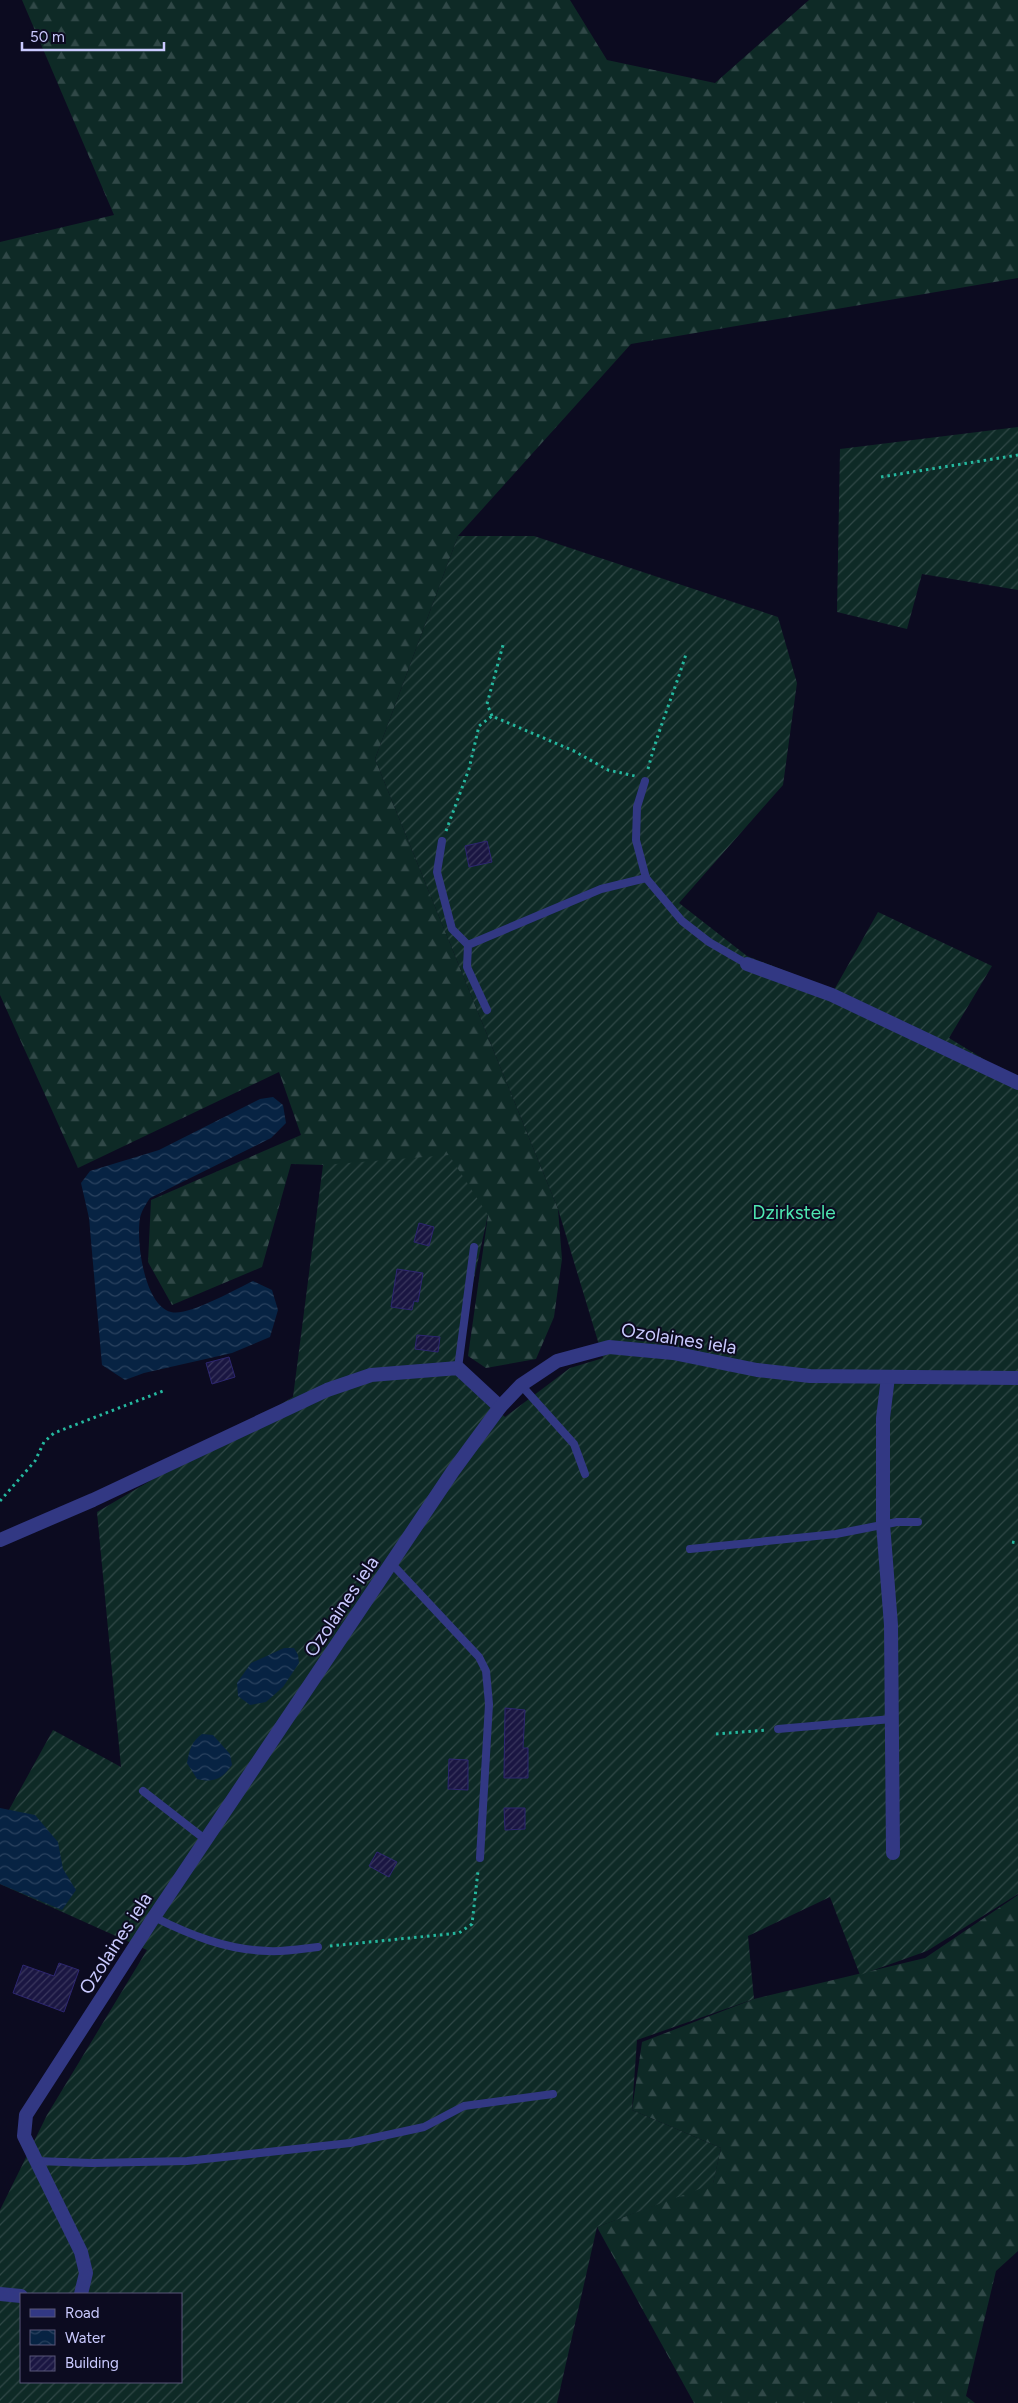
<svg xmlns="http://www.w3.org/2000/svg" width="1018" height="2403" font-family="Figtree,sans-serif">
  <style>
    .forest { fill: url(#forest-firs) }
    .garden { fill: url(#garden-furrows); fill-rule: evenodd }
    .water { fill: url(#water-waves) }
    .building { fill: url(#building-hatch); stroke: #2d2670 }
    .lines { fill: none; stroke-linecap: round; stroke-linejoin: round }
    .path { stroke: #25b89f; stroke-width: 3; stroke-dasharray: 2.5 4; stroke-linecap: butt }
    .service { stroke: #323883; stroke-width: 8 }
    .minor { stroke: #323883; stroke-width: 14 }
    .labels { text-anchor: middle; stroke-width: 4; stroke-linejoin: round; paint-order: stroke }
    .park-label { font-size: 19px; fill: #4ee7b0; stroke: #0c0b20 }
    .street-label { font-size: 19px; fill: #cacaff; stroke: #0c0b20 }
  </style>
  <defs>
    <pattern id="forest-firs" width="22" height="20" patternUnits="userSpaceOnUse" patternTransform="scale(1.25)"><rect width="22" height="20" fill="#0e2a26"/><path d="M5 1l3.5 6h-7zM16 11l3.5 6h-7z" fill="#304847"/></pattern>
    <pattern id="garden-furrows" width="10" height="10" patternUnits="userSpaceOnUse" patternTransform="scale(1.25)"><rect width="10" height="10" fill="#0e2a26"/><path d="M-1 1l2-2M0 10L10 0M9 11l2-2" fill="none" stroke="#304847"/></pattern>
    <pattern id="water-waves" width="16" height="10" patternUnits="userSpaceOnUse" patternTransform="scale(1.25)"><rect width="16" height="10" fill="#072343"/><path d="M0 5q4-4 8 0t8 0" fill="none" stroke="#2a425f"/></pattern>
    <pattern id="building-hatch" width="6" height="6" patternUnits="userSpaceOnUse" patternTransform="scale(1.25)"><rect width="6" height="6" fill="#1a1642"/><path d="M-1 1l2-2M0 6l6-6M5 7l2-2" fill="none" stroke="#3a375e"/></pattern>
  </defs>
  <rect width="100%" height="100%" fill="#0c0b20"/>
  <g class="forest">
    <polygon points="22,0 570,0 607,60 715,83 809,0 1018,0 1018,278 631,344 458,536 375,759 558,1209 562,1259 554,1317 536,1359 486,1368 468,1356 488,1215 323,1165 291,1164 262,1267 172,1305 148,1262 151,1200 301,1135 279,1072 78,1168 0,995 0,242 114,215"/>
    <polygon points="1018,1895 1018,2251 996,2271 966,2396 975,2403 694,2403 597,2227 713,2183 721,2148 632,2110 642,2042 754,1999 925,1958"/>
  </g>
  <g class="garden">
    <polygon points="1018,427 1018,590 922,574 907,629 837,612 840,449"/>
    <path d="M458,536H534L778,617L797,683L783,785L679,903L747,956L834,990L878,912L992,966L949,1038L1018,1080V1894L927,1951L860,1975L830,1897L748,1936L754,1999L637,2040L632,2110L721,2148L713,2184L597,2227L557,2403H0V2210L47,2115L147,1950L0,1884V1826L53,1730L121,1767L97,1512L293,1397L323,1165L449,1155L488,1215L454,1369L505,1417L570,1368L603,1358L558,1209L375,759ZM21,2294H181V2382H21Z"/>
  </g>
  <g class="water">
    <path d="M273,1097L283,1105L286,1123L271,1138L150,1198C146,1204 141,1212 140,1218C136,1241 144,1305 171,1312C187,1317 236,1289 253,1281L272,1290L278,1310L270,1337L232,1353L144,1373L125,1380L102,1365L89,1218L81,1183L90,1171L159,1150L260,1099Z"/>
    <polygon points="284,1648 294,1648 298,1655 299,1663 283,1687 266,1702 250,1705 238,1696 237,1683 251,1663"/>
    <path d="M202,1734L213,1735L230,1754L232,1765C222,1779 214,1783 197,1779L187,1763C189,1750 192,1741 202,1734Z"/>
    <polygon points="0,1808 35,1815 58,1842 63,1869 76,1890 62,1910 0,1884"/>
  </g>
  <g class="building">
    <polygon points="487,841 492,862 469,867 465,846"/>
    <polygon points="419,1223 434,1227 429,1246 414,1242"/>
    <polygon points="397,1269 423,1273 418,1302 414,1301 412,1310 391,1307"/>
    <polygon points="417,1335 440,1337 438,1352 415,1349"/>
    <polygon points="229,1357 235,1377 212,1384 206,1363"/>
    <polygon points="505,1708 525,1710 523,1748 528,1748 528,1778 504,1778"/>
    <polygon points="449,1759 468,1760 468,1790 448,1789"/>
    <polygon points="504,1808 525,1808 525,1829 505,1830"/>
    <polygon points="377,1852 397,1862 389,1877 369,1866"/>
    <polygon points="59,1963 79,1970 64,2012 13,1993 23,1965 54,1976"/>
  </g>
  <g class="lines">
    <g class="path">
      <polyline points="881,477 1018,455"/>
      <polyline points="492,716 487,704 503,645"/>
      <path d="M648,769C658,730 674,693 686,654"/>
      <polyline points="446,831 469,769 479,726 492,716 574,751 608,770 635,776"/>
      <polyline points="0,1501 35,1461 44,1442 54,1433 163,1391"/>
      <polyline points="1012,1542 1018,1543"/>
      <polyline points="716,1734 767,1730"/>
      <polyline points="330,1946 459,1933 472,1924 478,1871"/>
    </g>
    <g class="service">
      <polyline points="645,781 637,807 636,840 646,878 682,921 709,942 747,964"/>
      <polyline points="442,841 437,872 452,929 468,945"/>
      <polyline points="487,1010 467,967 468,945 601,889 646,878"/>
      <polyline points="458,1368 474,1247"/>
      <polyline points="521,1385 574,1444 585,1474"/>
      <polyline points="690,1549 836,1534 897,1522 918,1522"/>
      <polyline points="392,1564 479,1657 486,1671 489,1704 480,1858"/>
      <polyline points="778,1729 892,1719"/>
      <polyline points="143,1791 206,1840"/>
      <path d="M154,1917C190,1935 227,1950 268,1951C284,1952 301,1949 318,1947"/>
      <polyline points="36,2161 92,2163 187,2161 350,2143 424,2127 464,2106 553,2094"/>
    </g>
    <g class="minor">
      <polyline points="747,964 832,995 1018,1083"/>
      <polyline points="888,1377 883,1418 883,1524 891,1625 893,1853"/>
      <polyline points="0,1540 93,1500 327,1390 371,1375 458,1368 500,1407"/>
      <polyline points="0,2294 21,2296"/>
      <polyline points="81,2294 86,2273 81,2252 24,2136 26,2115 154,1917 453,1471 500,1407 521,1385 557,1361 609,1347 673,1353 757,1370 810,1376 1018,1378"/>
    </g>
  </g>
  <g class="labels">
    <g class="park-label">
      <text x="794" y="1219">Dzirkstele</text>
    </g>
    <g class="street-label">
      <text transform="translate(679 1338) rotate(9)" y="7">Ozolaines iela</text>
      <text transform="translate(341 1606) rotate(-56)" y="7">Ozolaines iela</text>
      <text transform="translate(115 1943) rotate(-57)" y="7">Ozolaines iela</text>
    </g>
  </g>
  <rect x="20" y="2293" width="162" height="90" fill="#0c0b20" stroke="#585779"/>
  <rect x="30" y="2309" width="25" height="8" fill="#323883" stroke="#585779"/>
  <text x="65" y="2318" font-size="15" fill="#cacaff">Road</text>
  <rect x="30" y="2330" width="25" height="15" fill="url(#water-waves)" stroke="#585779"/>
  <text x="65" y="2343" font-size="15" fill="#cacaff">Water</text>
  <rect x="30" y="2356" width="25" height="15" fill="url(#building-hatch)" stroke="#585779"/>
  <text x="65" y="2368" font-size="15" fill="#cacaff">Building</text>
  <path d="M22 42v8h142v-8" fill="none" stroke="#cacaff" stroke-width="2.5"/>
  <text x="30" y="42" font-size="15" fill="#cacaff" stroke="#0c0b20" stroke-width="4" paint-order="stroke">50 m</text>
</svg>
